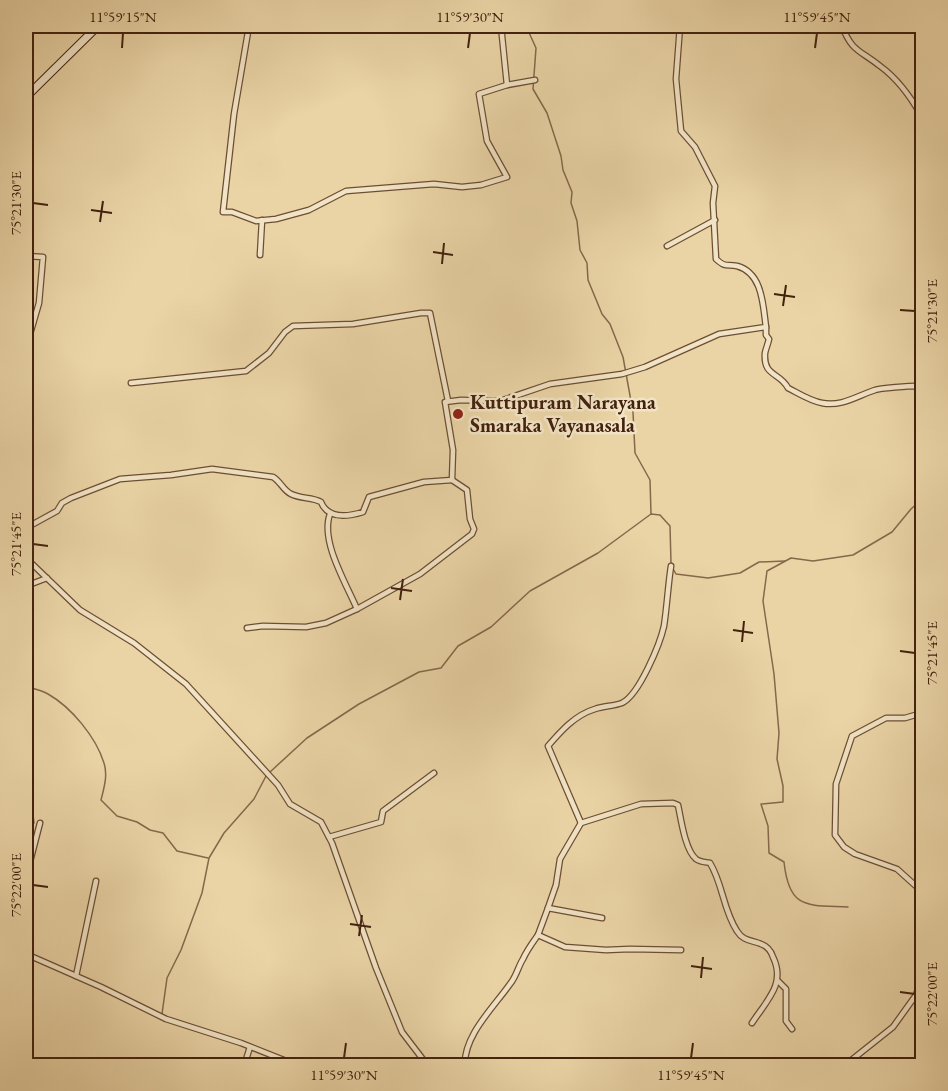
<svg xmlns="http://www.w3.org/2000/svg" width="948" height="1091" font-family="'EB Garamond',serif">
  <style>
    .forest { fill: url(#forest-crowns); stroke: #886c4d; stroke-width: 1.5 }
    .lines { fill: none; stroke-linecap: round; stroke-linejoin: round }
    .stream { stroke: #85684a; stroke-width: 1.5 }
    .street-casing { stroke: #6c4e34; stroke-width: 7 }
    .secondary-casing { stroke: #42210e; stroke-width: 9 }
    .street { stroke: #f1e3c5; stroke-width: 4.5 }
    .secondary { stroke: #f1e3c5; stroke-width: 7 }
    .ticks { fill: none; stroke: #42210e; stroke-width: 2 }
    .poi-dot { fill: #8f2418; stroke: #f1e3c5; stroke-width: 2 }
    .labels { text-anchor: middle; stroke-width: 5; stroke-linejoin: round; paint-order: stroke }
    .poi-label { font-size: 20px; font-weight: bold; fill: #42210e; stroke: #f1e3c5; text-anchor: start }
    .neatline { fill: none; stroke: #42210e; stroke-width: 2 }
    .ticks-label { font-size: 15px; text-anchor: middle; fill: #42210e }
  </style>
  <defs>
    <pattern id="forest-crowns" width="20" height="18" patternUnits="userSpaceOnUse" patternTransform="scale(1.5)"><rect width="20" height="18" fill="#cdb68c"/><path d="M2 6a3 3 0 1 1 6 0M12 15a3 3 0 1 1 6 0" fill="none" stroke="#b19c78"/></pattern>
  </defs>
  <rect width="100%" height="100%" fill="#ead4a6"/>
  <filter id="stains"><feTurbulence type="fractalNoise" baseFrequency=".00333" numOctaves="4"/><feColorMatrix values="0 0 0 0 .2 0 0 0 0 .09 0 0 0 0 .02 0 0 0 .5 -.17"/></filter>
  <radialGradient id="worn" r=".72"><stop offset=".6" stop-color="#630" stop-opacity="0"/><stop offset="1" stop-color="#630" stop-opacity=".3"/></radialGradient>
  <polygon class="forest" points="26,757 34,823 26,825"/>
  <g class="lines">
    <g class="stream">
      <polyline points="526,26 536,48 533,89 547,113 561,156 563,170 572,192 571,203 577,221 580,250 587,263 588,280 602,314 610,324 623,357 633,412 635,453 650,480 651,514"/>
      <polyline points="672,567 676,574 708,578 740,573 759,562 785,561"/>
      <path d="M26,686C33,689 41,690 48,694C71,707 96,737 104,763C108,775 104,788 101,800L117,816L137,822L150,830L163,833L177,851L208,858"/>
      <polyline points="270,772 307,738 359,704 419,672 441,668 458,646 491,627 530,591 598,553 651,514 660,515 670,526 671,563"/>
      <path d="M848,907C807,905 789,910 784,862L769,853L768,826L761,804L783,802V786L777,759L779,733L774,674L763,601L767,571L791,558L813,561L853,555L892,532L911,509L922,499"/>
      <polyline points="162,1014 167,978 181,950 202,893 209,858 224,833 254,799 266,776"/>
    </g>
    <defs>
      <g id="street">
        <polyline points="249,26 234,114 223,212 232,212 256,221 276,219 309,210 346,191 434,184 462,187 481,185 507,177 487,141 479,94 507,85 535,80"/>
        <polyline points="501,26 507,85"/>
        <path d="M842,26C852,52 860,50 880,66C898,79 912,99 922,117"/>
        <polyline points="667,246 715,220"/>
        <polyline points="260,255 262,220"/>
        <polyline points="26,256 43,257 39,303 30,334"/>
        <path d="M766,327V335L769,339C768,344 766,348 765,353C763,377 780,372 788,388C798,393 810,401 822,403C841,407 857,396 875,390C880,388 910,386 917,386L922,400"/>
        <polyline points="131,383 246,371 269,353 285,332 293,326 353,324 421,313 430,313 448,401"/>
        <path d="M330,514C320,541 346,583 357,609"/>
        <path d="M26,528L57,511L62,503L71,498L120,479L171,475L212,469L273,477C281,482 283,490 291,494C301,499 312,497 321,502C328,519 347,517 363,512L369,497L424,482L452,480L453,450L445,402L461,400L500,401L550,384L622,374L645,367L719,334L766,327C763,306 763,273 737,266C726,264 726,268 716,259L713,203L715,186L695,147L681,131L676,79L680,26"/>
        <polyline points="26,558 80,610 134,643 186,684 278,785 290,804 321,822 332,843 376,968 402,1032 428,1066"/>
        <polyline points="26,586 47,578"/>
        <polyline points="247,628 263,626 306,627 326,623 357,609 420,574 472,534 474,529 470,519 467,490 452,480"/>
        <polyline points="922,713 905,718 886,718 852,736 836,784 835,835 844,847 855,854 897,869 917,887 922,887"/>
        <path d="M581,823L548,746C561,731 575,715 595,709C604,706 614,706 622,703C639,695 660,644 664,626C667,606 668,586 671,566"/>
        <polyline points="329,837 381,822 383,811 434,773"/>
        <polyline points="26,877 40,823"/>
        <path d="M548,908L556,885L560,859L581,823L641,804L673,803L678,805C681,819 685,850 696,859C700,862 705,862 710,863C723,884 723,910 737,931C743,941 751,940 761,944C767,946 771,951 773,957C786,984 767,1000 752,1023"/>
        <polyline points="538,935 548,908 602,918"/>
        <polyline points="26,954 101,987 166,1019 241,1043 299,1066"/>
        <polyline points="76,976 96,881"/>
        <polyline points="778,981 786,989 786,1021 792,1029"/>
        <polyline points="26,1064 29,1066"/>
        <polyline points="244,1066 250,1047"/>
        <path d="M465,1066C463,1036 494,1007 510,984C516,977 518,967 523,959C527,950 533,942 538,935L565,947L606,950L630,949L681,950"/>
        <polyline points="844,1066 893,1027 916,995 922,978"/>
      </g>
      <polyline id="secondary" points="26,97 98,26"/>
    </defs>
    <use href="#street" class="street-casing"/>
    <use href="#secondary" class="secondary-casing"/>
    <use href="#street" class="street"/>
    <use href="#secondary" class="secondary"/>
  </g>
  <path class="ticks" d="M122,48L123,33M468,48L470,33M815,48L817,33M33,203L48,205M91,210L112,213M100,222L103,201M433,252L453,255M442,264L444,243M774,294L795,297M783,306L786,285M900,310L915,311M33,544L48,546M391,588L412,591M400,600L403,579M733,630L753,633M742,642L744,621M900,651L915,653M33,885L48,887M350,924L371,927M359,936L362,915M691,966L712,969M701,978L703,957M900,992L915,994M344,1058L346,1043M691,1058L693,1043"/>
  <circle class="poi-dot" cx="458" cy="414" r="6"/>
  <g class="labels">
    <g class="poi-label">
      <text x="470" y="409">Kuttipuram Narayana<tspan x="470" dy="23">Smaraka Vayanasala</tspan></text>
    </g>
  </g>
  <rect width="948" height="1091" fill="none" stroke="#ead4a6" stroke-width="66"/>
  <rect x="33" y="33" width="882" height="1025" class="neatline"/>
  <g class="ticks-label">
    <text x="123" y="22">11°59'15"N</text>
    <text x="470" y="22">11°59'30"N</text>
    <text x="817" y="22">11°59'45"N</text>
    <text transform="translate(16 203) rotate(-90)" y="5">75°21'30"E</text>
    <text transform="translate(932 311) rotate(-90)" y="5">75°21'30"E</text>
    <text transform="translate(16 544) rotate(-90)" y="5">75°21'45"E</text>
    <text transform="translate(932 653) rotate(-90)" y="5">75°21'45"E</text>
    <text transform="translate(16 885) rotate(-90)" y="5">75°22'00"E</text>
    <text transform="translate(932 994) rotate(-90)" y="5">75°22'00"E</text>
    <text x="344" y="1080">11°59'30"N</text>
    <text x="691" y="1080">11°59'45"N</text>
  </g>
  <rect width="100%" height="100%" filter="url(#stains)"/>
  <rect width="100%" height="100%" fill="url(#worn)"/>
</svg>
